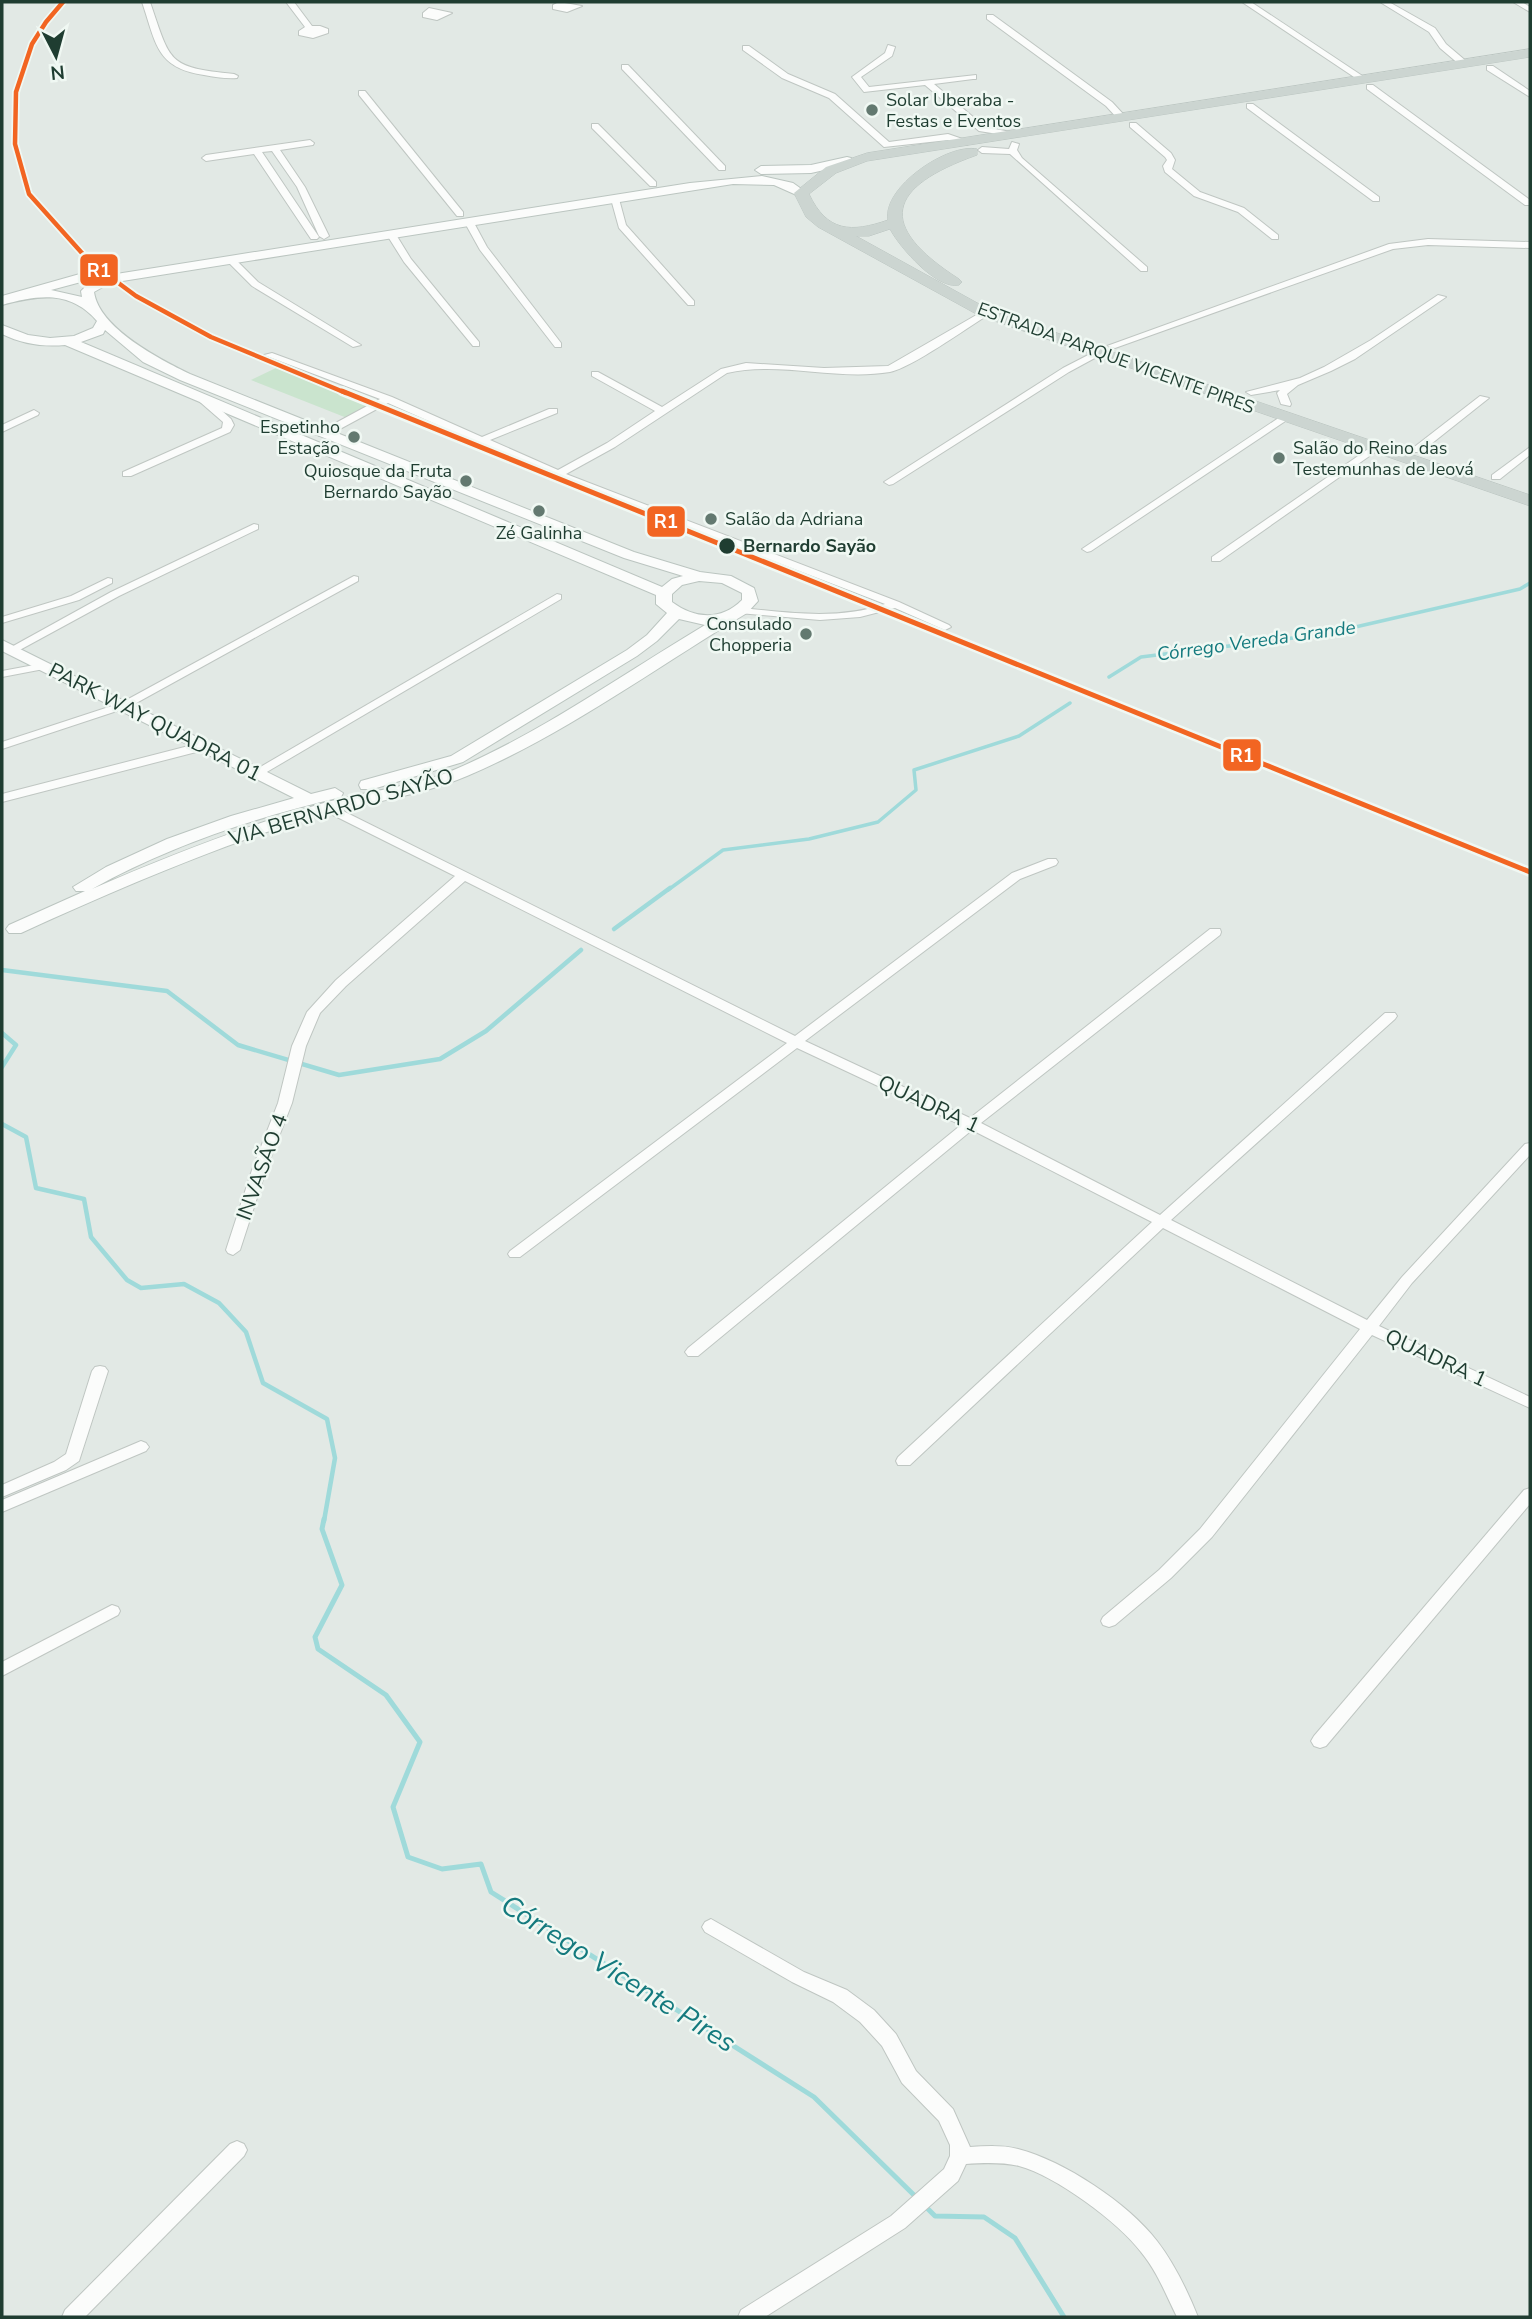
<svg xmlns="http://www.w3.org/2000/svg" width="1532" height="2319" font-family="'Nunito Sans',sans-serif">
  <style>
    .green { fill: #cae4ce }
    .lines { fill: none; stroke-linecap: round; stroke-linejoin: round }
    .stream-far2 { stroke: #9fdada; stroke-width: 3.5 }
    .stream-far1 { stroke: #9fdada; stroke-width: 4.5 }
    .stream { stroke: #9fdada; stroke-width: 5 }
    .street-casing { stroke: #bfc6c2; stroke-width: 2 }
    .secondary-casing { stroke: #bbc5c0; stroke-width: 2 }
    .primary-casing { stroke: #bbc5c1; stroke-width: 1 }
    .street { fill: #fbfcfb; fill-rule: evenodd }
    .secondary { fill: #fbfcfb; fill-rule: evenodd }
    .primary { fill: #ccd5d1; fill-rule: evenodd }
    .rail-1-far1-casing { stroke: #f0f8f3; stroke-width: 8 }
    .rail-1-casing { stroke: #f0f8f3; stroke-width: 10 }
    .rail-1-far1 { stroke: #f26522; stroke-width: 4.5 }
    .rail-1 { stroke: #f26522; stroke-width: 5 }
    .poi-dot { fill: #637970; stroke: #f0f8f3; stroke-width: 2.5 }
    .stop-dot { fill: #1f3d31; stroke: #f0f8f3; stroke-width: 2.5 }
    .labels { text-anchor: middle; stroke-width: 5; stroke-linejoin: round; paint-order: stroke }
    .far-poi-label { font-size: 18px; fill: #1f3d31; stroke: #f0f8f3; text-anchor: start }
    .far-street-label { font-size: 18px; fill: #1f3d31; stroke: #f0f8f3 }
    .far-stop-label { font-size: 18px; font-weight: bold; fill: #1f3d31; stroke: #f0f8f3; text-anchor: start }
    .far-water-label { font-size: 19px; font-style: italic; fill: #147a7e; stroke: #f0f8f3 }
    .street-label { font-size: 21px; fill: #1f3d31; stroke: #f0f8f3 }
    .near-water-label { font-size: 28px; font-style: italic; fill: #147a7e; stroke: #f0f8f3 }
    .line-badge { stroke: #f0f8f3; stroke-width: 2.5 }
    .badge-label { font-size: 19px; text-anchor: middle; font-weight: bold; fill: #fff }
  </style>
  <rect width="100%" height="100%" fill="#e2e9e5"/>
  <polygon class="green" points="276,368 369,406 347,418 251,380"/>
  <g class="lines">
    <g class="stream-far2">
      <polyline points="1109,677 1141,657 1325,634 1520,589 1530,583"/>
      <polyline points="668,890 723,850 809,839 878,822 916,790 914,770 1019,736 1070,703"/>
    </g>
    <g class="stream-far1">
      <polyline points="614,929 670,888"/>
      <polyline points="2,970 167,991 238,1045 339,1075 440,1059 486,1031 581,950"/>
      <polyline points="2,1033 16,1045 2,1067"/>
      <polyline points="2,1124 26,1137 36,1188 84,1199 91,1237 127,1280 141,1288 184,1284 219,1303 246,1332 263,1383 327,1419 335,1458 324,1521"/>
    </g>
    <g class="stream">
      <polyline points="324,1519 322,1529 342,1585 315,1637 318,1649 386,1695 420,1742 393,1807 408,1857 442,1869 481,1864 491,1892 814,2097 918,2199"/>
      <polyline points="924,2205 935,2216 984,2217 1015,2238 1064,2317"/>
    </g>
    <defs>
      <g id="street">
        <path d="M142,2H150C171,63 167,67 234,74L238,76L237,78C226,79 215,77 204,75C156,68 156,43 142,2Z"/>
        <polygon points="286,2 294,2 312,26 320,26 328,29 328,33 313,38 299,35 299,31 305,27"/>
        <polygon points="559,2 582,6 567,12 553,9 553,5"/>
        <polygon points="1242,2 1251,2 1367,79 1360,81"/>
        <polygon points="1380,2 1389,2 1435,28 1446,44 1466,61 1466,65 1460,65 1440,48 1429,32"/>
        <polygon points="1513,2 1522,2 1530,7 1530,12"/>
        <polygon points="429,8 452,13 437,20 423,17 423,13"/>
        <polygon points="987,15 993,15 1112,102 1124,115 1124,119 1118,119 1106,106 987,19"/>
        <polygon points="888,45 895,47 892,56 861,77 869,87 976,75 976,79 973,79 934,84 985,127 1021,134 1017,137 979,131 925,85 864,92 852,77 885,53"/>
        <polygon points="743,46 749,46 788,74 835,94 889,142 948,134 971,142 967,145 948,140 884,147 829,98 782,78 743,50"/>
        <polygon points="622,65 628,65 725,166 725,170 719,170 622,69"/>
        <polygon points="1487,66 1493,66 1530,91 1530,97 1487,70"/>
        <polygon points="1367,85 1373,85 1530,200 1530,205 1525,205 1367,89"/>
        <polygon points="359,91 365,91 463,212 463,216 457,216 359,95"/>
        <polygon points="1247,104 1253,104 1379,197 1379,201 1373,201 1247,108"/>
        <polygon points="1130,123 1136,123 1171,153 1175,160 1172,169 1200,192 1244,208 1278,235 1278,239 1272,239 1238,212 1194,196 1165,172 1163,166 1167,160 1165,157 1130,127"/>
        <polygon points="592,124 598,124 656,182 656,186 650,186 592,128"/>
        <polygon points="310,140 314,143 313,145 280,150 305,187 329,236 324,239 319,236 297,187 272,151 262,152 319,237 317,239 311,239 254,154 206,161 202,158 206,155"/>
        <polygon points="1012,142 1019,144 1017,150 1022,158 1147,267 1147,271 1141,271 1010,154 982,153 978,150 982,147 1009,149"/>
        <polygon points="615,196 619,199 626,225 694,301 694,305 688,305 619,228 611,199"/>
        <polygon points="467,221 473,221 487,247 561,343 561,347 555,347 480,250 465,223"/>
        <polygon points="389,233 395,233 411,259 479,342 479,346 473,346 404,262 387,235"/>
        <polygon points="1428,239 1530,242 1530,248 1428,245 1393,249 1115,348 1107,346 1389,244"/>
        <polygon points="228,258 234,258 258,282 361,345 353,347 252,286 228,262"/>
        <polygon points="1438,295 1446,297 1355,359 1331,371 1298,385 1287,394 1291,404 1290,406 1281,404 1277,393 1280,390 1251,395 1246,392 1300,378 1324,367 1371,340"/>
        <path d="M985,310L990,313L988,315C967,328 911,368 890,372C836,381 780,361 727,373L615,447L566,474L899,602L949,625L951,627L945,630L895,608L860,617L820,620L739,613V609L743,608C789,613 840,620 885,604L554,476L388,403L327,436H319V432L380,399L264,355L272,353L392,397L482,437L549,409H557V413L490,440L558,470L607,443L655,411L592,376V372H598L662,407L721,369L746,363L824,368L888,366Z"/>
        <polygon points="1096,351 1104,353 1069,372 893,484 889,485 884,482 1063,368"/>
        <polygon points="1480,396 1489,398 1421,452 1413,452 1413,448"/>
        <polygon points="200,398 208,398 231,419 234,425 230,432 131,476 123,476 123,472 222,428 223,422 200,402"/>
        <polygon points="34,410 39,413 38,415 2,432 2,425"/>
        <polygon points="1283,415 1287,416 1287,420 1091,551 1087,552 1082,549"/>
        <polygon points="1374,445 1378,446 1378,450 1220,561 1212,561 1212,557"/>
        <polygon points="1530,447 1530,455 1500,479 1492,479 1492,475"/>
        <polygon points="254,524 258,525 258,529 119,596 16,652 8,652 6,650 111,592"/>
        <polygon points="354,576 358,577 358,581 129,707 2,749 2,742 121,703"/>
        <polygon points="108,578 112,579 112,583 79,600 2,623 2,617 71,596"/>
        <polygon points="557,594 561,595 561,599 260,776 252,776 250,773"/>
        <polygon points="45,663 49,664 49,668 2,677 2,671"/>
        <polygon points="204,742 208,743 208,749 2,802 2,794"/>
        <polygon points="327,803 795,1036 1012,873 1048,859 1056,859 1058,862 1056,865 1020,879 805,1041 970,1118 1210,929 1220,929 1221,932 1220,935 981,1123 1160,1215 1385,1013 1395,1013 1397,1016 1395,1019 1171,1220 1367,1320 1402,1277 1525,1144 1530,1143 1530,1155 1412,1283 1379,1326 1530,1397 1530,1408 1372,1335 1212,1537 1171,1578 1115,1625 1109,1627 1103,1625 1101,1621 1103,1617 1159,1570 1200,1529 1360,1329 1163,1228 910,1465 898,1465 896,1461 898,1457 1152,1222 972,1130 698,1356 688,1356 685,1352 688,1348 961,1125 797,1048 520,1257 510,1257 508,1254 510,1251 787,1043 465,881 346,986 320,1013 306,1046 292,1103 266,1170 240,1250 233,1255 228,1253 226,1250 252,1170 278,1103 292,1046 307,1012 336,980 455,876 323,810 321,807 323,804"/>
        <polygon points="100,1366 105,1367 108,1371 79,1461 66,1470 2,1497 2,1485 54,1462 66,1454 92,1371 95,1367"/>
        <polygon points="141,1441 146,1443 149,1447 146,1451 2,1512 2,1500"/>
        <polygon points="1530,1488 1530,1504 1326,1746 1320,1748 1314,1746 1311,1741 1314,1736 1524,1490"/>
        <polygon points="112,1605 118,1607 120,1611 118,1615 2,1676 2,1662"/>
        <path d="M711,1919L804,1972L847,1990L874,2010L896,2034L916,2071L953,2109L970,2147C986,2146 1003,2145 1018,2149C1064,2161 1128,2203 1157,2241C1174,2263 1188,2292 1198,2317H1177C1166,2295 1157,2271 1141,2252C1118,2222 1056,2176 1019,2166C1002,2162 983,2163 966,2164L958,2181L905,2228L765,2317H738L741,2310L891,2216L944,2169L950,2156V2145L939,2121L902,2083L882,2046L860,2022L833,2002L792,1982L705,1932L702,1927L705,1922Z"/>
        <polygon points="237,2141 244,2144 247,2150 244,2156 85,2317 62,2317 65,2310 230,2144"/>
      </g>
      <g id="secondary">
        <polygon points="847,157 851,158 851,164 811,173 761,174 755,170 761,166 811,165"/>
        <path d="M762,176L793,183L807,193L801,197L774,185L733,184L110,283L94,292C99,328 159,359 190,374L634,552L700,572L731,576L754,588L758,601L747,613C655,668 566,734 467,776C415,798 356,804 303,820C206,851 113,891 21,933H9L6,929L9,925L85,891H76L73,887L106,867L167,839L231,816L294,798L2,651V640L311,794L335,788L343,793L341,797C254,818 171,845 92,889C166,857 240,828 317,805C363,791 412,788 456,769C544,731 623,674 705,625L679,619L657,641L637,656L463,762L373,789H361L359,785L361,781L451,756L627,650L647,635L667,613L656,604V595L65,345C44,347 22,344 2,334V325L28,335L50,338L74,336L93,328L97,321C70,290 38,295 2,305V296L101,268H111V274L51,290L82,297L81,291L93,279L110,275L690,183ZM105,330L143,362L180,380L624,558L683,576L672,579L662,587L81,342L103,334ZM699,581L722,583L742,593V600C721,621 695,619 672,602V594L682,585Z"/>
      </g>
      <path id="primary" d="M1530,49V57L867,161L836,173L809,194C827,232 851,233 888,220C882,187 948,143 977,149V155C887,187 875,225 959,279L962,282L959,285C937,290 900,248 890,229L869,236H856L990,310L1530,495V506L980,316L818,227L806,217L794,193L826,167L867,153Z"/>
    </defs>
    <use href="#street" class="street-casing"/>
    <use href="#secondary" class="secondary-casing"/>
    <use href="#primary" class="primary-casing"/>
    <use href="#street" class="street"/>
    <use href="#secondary" class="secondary"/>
    <use href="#primary" class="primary"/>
    <defs>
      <polyline id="rail-1-far1" points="63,2 46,22 32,44 16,92 15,144 29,194 90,262 136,296 211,337 346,393"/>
      <polyline id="rail-1" points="342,391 1530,872"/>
    </defs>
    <use href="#rail-1-far1" class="rail-1-far1-casing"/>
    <use href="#rail-1" class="rail-1-casing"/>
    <use href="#rail-1-far1" class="rail-1-far1"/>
    <use href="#rail-1" class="rail-1"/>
  </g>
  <g class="poi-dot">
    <circle cx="872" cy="110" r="7"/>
    <circle cx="354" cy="437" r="7"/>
    <circle cx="1279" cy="458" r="7"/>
    <circle cx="466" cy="481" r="7"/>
    <circle cx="539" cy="511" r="7"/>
    <circle cx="711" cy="519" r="7"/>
    <circle cx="806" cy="634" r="7"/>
  </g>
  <circle class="stop-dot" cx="727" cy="546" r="9"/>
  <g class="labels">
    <g class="far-poi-label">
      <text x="886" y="106">Solar Uberaba -<tspan x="886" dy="21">Festas e Eventos</tspan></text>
      <text x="340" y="433" text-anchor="end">Espetinho<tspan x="340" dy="21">Estação</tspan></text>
      <text x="1293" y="454">Salão do Reino das<tspan x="1293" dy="21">Testemunhas de Jeová</tspan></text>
      <text x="452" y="477" text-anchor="end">Quiosque da Fruta<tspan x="452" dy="21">Bernardo Sayão</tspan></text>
      <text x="725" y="525">Salão da Adriana</text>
      <text x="539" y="539" text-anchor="middle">Zé Galinha</text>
      <text x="792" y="630" text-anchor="end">Consulado<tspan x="792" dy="21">Chopperia</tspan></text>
    </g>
    <g class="far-street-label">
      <text transform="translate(1116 358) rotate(20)" y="6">ESTRADA PARQUE VICENTE PIRES</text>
    </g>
    <g class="far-stop-label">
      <text x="743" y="552">Bernardo Sayão</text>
    </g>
    <g class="far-water-label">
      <text transform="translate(1256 640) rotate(-8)" y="7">Córrego Vereda Grande</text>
    </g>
    <g class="street-label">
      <text transform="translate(155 722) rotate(27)" y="7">PARK WAY QUADRA 01</text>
      <text transform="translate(341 807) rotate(-16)" y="7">VIA BERNARDO SAYÃO</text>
      <text transform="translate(929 1104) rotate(25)" y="7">QUADRA 1</text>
      <text transform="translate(262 1167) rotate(-70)" y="7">INVASÃO 4</text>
      <text transform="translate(1436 1358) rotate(25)" y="7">QUADRA 1</text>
    </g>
    <g class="near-water-label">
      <text transform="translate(619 1973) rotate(32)" y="10">Córrego Vicente Pires</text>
    </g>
  </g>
  <g class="line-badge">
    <rect x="79" y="253" width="40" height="34" rx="7" fill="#f26522"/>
    <rect x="646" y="505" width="40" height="33" rx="7" fill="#f26522"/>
    <rect x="1222" y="738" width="40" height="34" rx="7" fill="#f26522"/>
  </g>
  <g class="badge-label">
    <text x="99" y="277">R1</text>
    <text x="666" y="528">R1</text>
    <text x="1242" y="762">R1</text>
  </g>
  <rect width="1532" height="2319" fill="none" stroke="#1f3d31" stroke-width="7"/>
  <g transform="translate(56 56) rotate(174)" stroke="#f0f8f3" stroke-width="5" paint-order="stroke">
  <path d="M0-5L12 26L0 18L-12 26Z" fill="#1f3d31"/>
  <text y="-10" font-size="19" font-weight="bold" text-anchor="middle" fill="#1f3d31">N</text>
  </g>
</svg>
